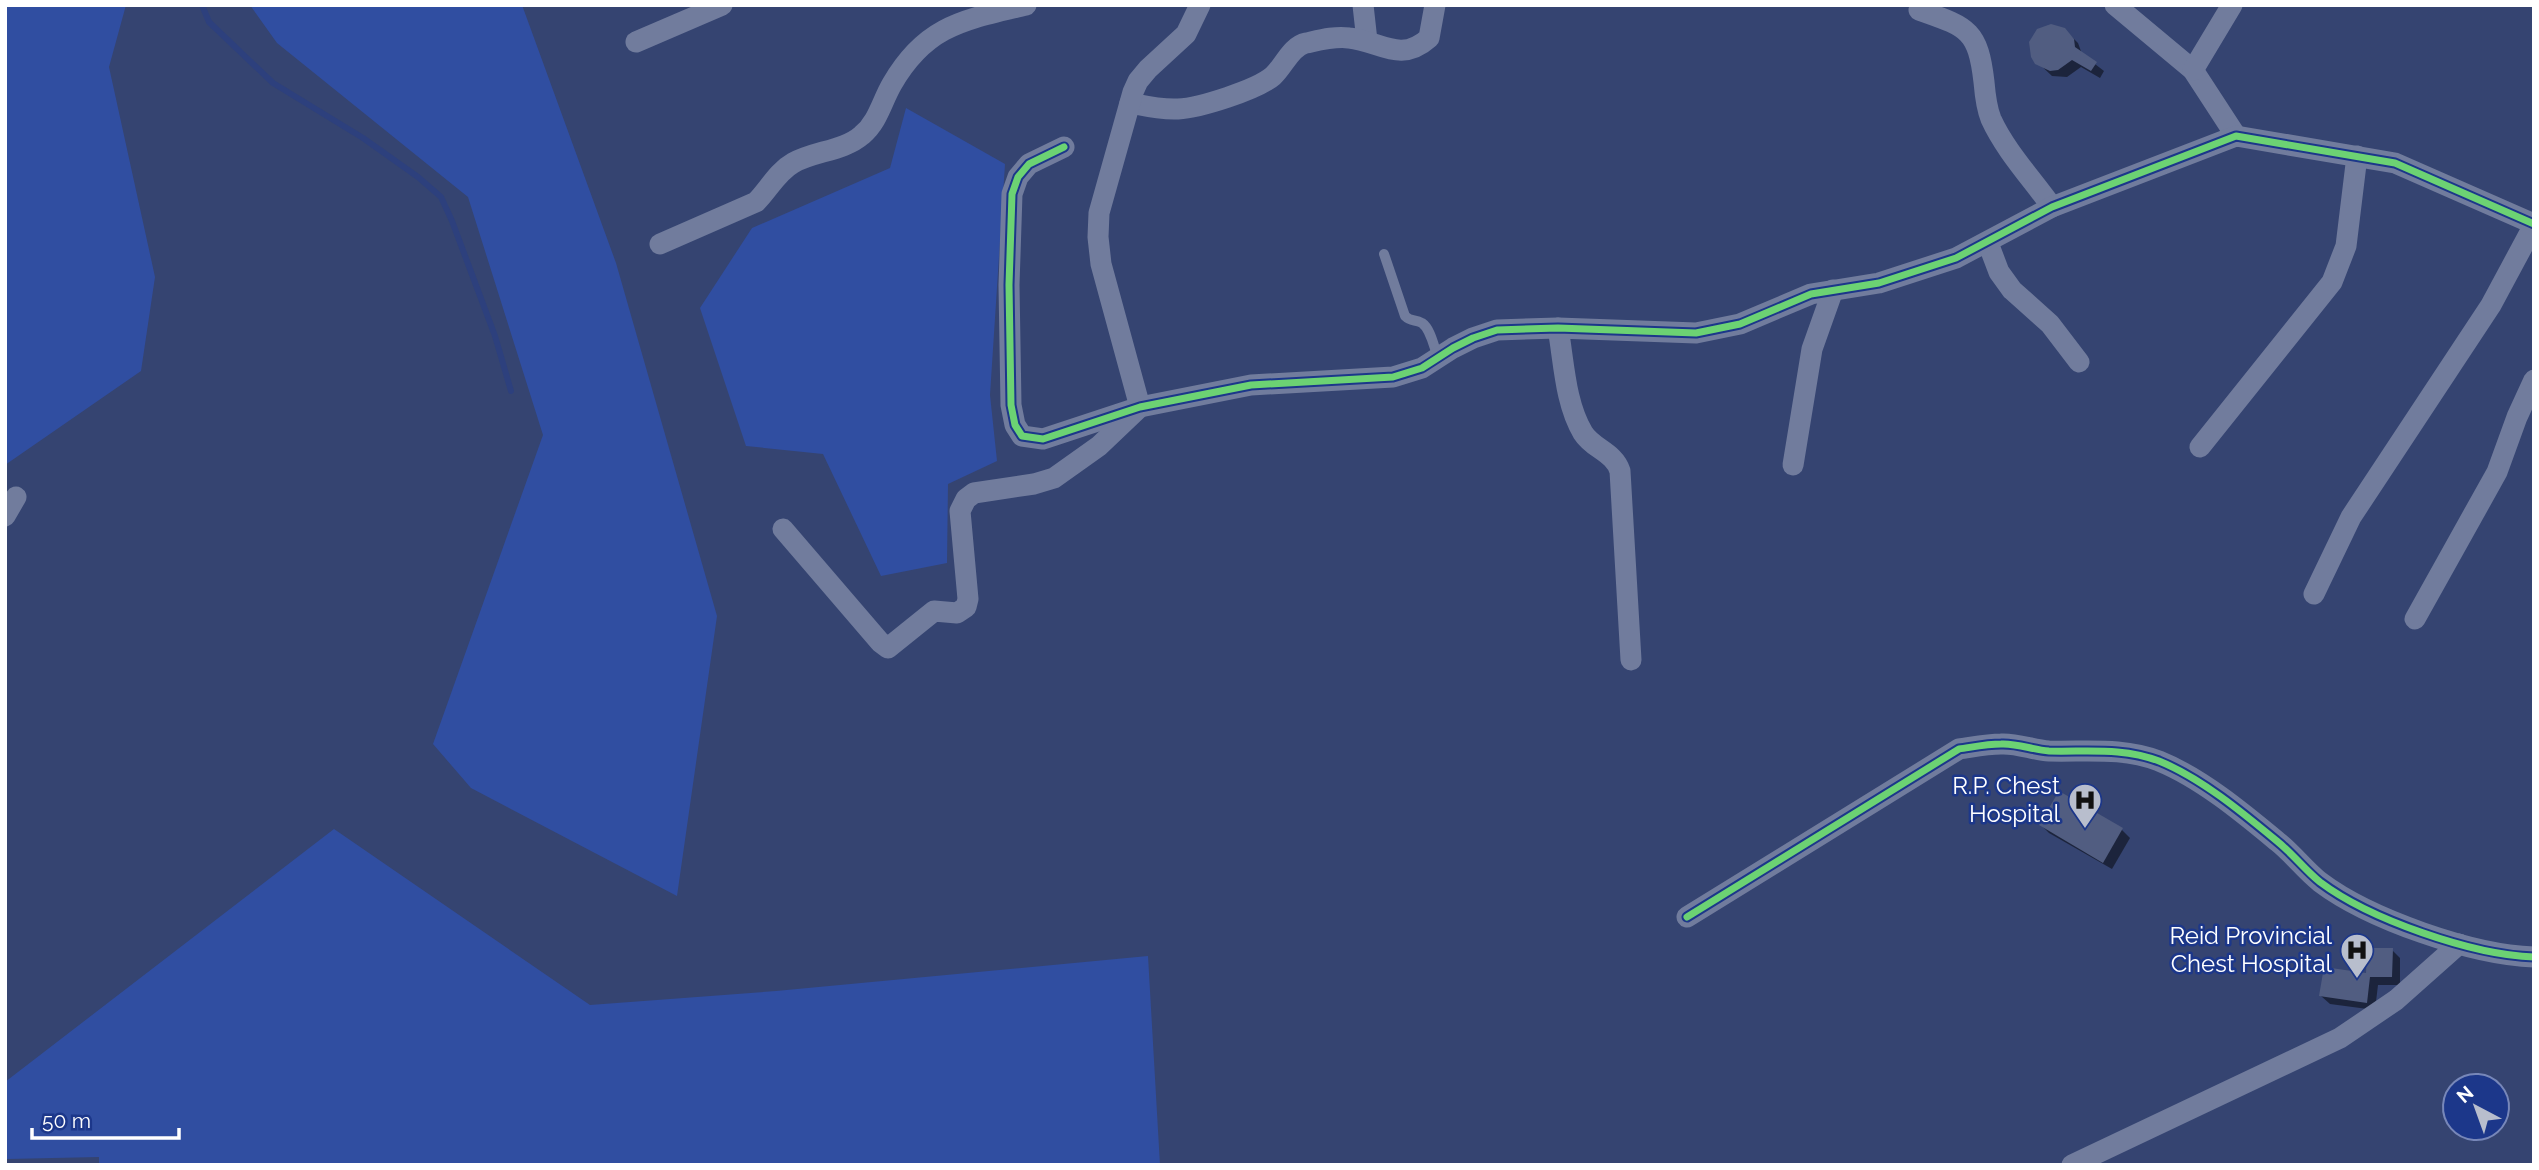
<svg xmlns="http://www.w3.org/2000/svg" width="2539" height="1170" font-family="Raleway,sans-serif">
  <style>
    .green { fill: #304ea1 }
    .shadow { fill: #0007 }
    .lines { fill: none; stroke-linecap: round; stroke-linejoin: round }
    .stream { stroke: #2d407d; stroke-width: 6 }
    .building { fill: #515d81 }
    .lane { stroke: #717c9d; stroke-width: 10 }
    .street { stroke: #717c9d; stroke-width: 21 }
    .cycleway-casing { stroke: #1c378a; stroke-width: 11 }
    .cycleway { stroke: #6cd273; stroke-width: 7 }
    .labels { text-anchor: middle; stroke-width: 5; stroke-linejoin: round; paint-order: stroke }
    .poi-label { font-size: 24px; fill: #fff; stroke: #1c378a; text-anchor: end }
  </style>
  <rect width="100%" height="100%" fill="#354471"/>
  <g class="green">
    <polygon points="5,5 126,5 109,67 155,277 141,371 5,465"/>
    <polygon points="250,5 522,5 616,263 717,616 677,896 471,788 433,744 543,435 468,197 277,43"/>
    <polygon points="906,108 1005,164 990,395 997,461 948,484 947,563 881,576 823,454 746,446 700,308 752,228 890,168"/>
    <polygon points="334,829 590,1005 776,991 1148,956 1160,1165 99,1165 99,1157 7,1159 5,1082"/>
  </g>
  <g class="shadow">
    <polygon points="2069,34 2078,43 2082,54 2104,71 2100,78 2081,67 2067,77 2052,76 2032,57"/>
    <polygon points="2041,825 2122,830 2130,838 2112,869 2049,833"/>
    <polygon points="2392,950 2400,958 2400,985 2378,985 2375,1010 2330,1004 2321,996 2368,975"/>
  </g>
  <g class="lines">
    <polyline class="stream" points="202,5 209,22 273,83 363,138 418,177 441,197 452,221 495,336 511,391"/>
  </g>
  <g class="building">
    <polygon points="2051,24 2065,28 2074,39 2075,47 2097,62 2091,71 2072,60 2058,70 2050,71 2035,64 2031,57 2029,42 2037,29"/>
    <polygon points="2059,791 2123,828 2103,863 2039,825"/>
    <polygon points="2367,948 2393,948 2392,977 2370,977 2367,1003 2319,996 2324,967 2366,973"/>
  </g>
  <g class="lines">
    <path class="lane" d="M1384,254L1405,316C1411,322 1415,319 1422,323C1431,329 1434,348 1438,357"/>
    <g class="street">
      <polyline points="1363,5 1367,41"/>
      <polyline points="2115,5 2193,70 2236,136"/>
      <path d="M1919,10C1967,27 1978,29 1984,82C1985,94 1986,107 1991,119C2005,150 2032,179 2052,207"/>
      <polyline points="636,42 722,5"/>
      <polyline points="2193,70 2232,5"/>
      <path d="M1130,103C1145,106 1162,110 1178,109C1199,108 1257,90 1273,76C1284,66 1291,46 1306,43C1320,40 1335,36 1349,38C1380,41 1400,64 1429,38L1435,5"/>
      <polyline points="1064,147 1029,164 1018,177 1012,194 1009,285 1011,405 1015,425 1022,436 1043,439 1140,407 1251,385 1393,377 1422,368 1453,348 1473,338 1497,330 1558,328 1696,333 1740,324 1811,294 1879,283 1956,258 2052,207 2236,136 2395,163 2534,224"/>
      <polyline points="1988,243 1999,272 2012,290 2050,324 2079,362"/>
      <path d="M660,244L756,202C769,189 777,172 793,163C814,151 844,151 862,135C878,122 882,101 892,84C926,25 964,20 1026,5"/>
      <path d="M1558,328C1564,362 1565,403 1583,433C1593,449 1614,452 1620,471L1631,660"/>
      <polyline points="2200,447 2332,282 2346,246 2357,156"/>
      <polyline points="1793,465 1812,349 1833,290"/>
      <polyline points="5,516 16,497"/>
      <polyline points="783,529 880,642 888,648 934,611 957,613 966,607 968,599 960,511 966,499 974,493 1034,484 1054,478 1099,446 1140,407 1101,264 1098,237 1099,213 1133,92 1138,81 1148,69 1186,34 1200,5"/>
      <polyline points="2314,594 2351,517 2491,305 2534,225"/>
      <polyline points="2415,619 2497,472 2517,417 2534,380"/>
      <path d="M1687,917L1959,749C1973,747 1987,744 2001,744C2017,743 2033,750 2049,751C2087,752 2122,747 2159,761C2201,778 2243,813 2278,842C2293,854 2305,870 2320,882C2369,919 2472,955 2534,957"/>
      <polyline points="2072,1165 2340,1038 2396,1000 2459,944"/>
    </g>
    <defs>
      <g id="cycleway">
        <polyline points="1064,147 1029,164 1018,177 1012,194 1009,285 1011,405 1015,425 1022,436 1043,439 1140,407 1251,385 1393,377 1422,368 1453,348 1473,338 1497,330 1558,328 1696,333 1740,324 1811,294 1879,283 1956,258 2052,207 2236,136 2395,163 2534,224"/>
        <path d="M1687,917L1959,749C1973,747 1987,744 2001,744C2017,743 2033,750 2049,751C2087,752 2122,747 2159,761C2201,778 2243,813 2278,842C2293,854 2305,870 2320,882C2369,919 2472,955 2534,957"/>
      </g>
    </defs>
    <use href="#cycleway" class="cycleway-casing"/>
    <use href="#cycleway" class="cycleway"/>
  </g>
  <defs>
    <symbol id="hospital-pin" viewBox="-11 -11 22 30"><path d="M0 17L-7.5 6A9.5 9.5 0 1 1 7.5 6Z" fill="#b8becd" stroke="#1c378a"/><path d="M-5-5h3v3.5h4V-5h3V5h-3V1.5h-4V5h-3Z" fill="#111"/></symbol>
  </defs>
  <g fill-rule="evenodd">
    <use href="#hospital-pin" x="2066" y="781" width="38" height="52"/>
    <use href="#hospital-pin" x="2338" y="931" width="38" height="52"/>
  </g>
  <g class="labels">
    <g class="poi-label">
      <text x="2060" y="794">R.P. Chest<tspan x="2060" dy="28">Hospital</tspan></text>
      <text x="2332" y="944">Reid Provincial<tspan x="2332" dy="28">Chest Hospital</tspan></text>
    </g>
  </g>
  <rect width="2539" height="1170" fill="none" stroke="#ffffff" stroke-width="14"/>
  <g transform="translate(2476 1107) rotate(319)"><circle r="33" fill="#1c378a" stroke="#7787b9" stroke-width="2"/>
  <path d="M0-5L12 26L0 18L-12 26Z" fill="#b8becd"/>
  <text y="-10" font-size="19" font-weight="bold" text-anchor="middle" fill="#ffffff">N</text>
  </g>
  <path d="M32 1128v10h147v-10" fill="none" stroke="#ffffff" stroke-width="3.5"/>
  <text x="42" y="1128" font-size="21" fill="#ffffff" stroke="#1c378a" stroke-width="5" paint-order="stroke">50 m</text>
</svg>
